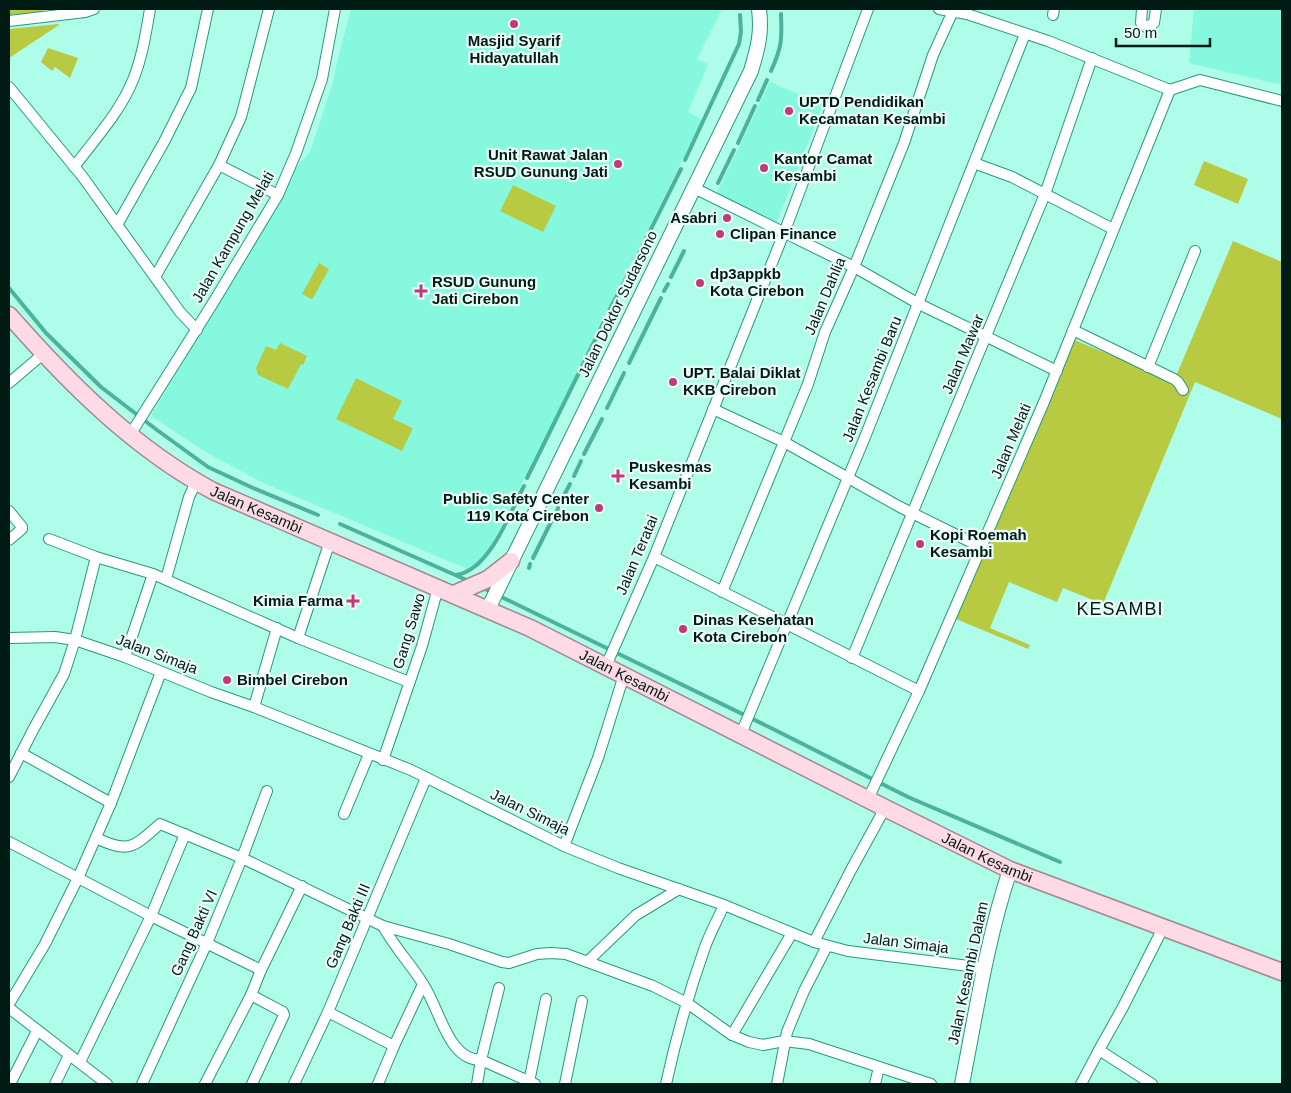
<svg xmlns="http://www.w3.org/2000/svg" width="1291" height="1093" font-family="Helvetica,sans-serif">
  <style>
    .built { fill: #85f8dd }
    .green { fill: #b8ca41 }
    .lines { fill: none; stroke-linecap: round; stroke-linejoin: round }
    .stream { stroke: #4db29b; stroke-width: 4 }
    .street-casing { stroke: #289782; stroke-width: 12 }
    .secondary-casing { stroke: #289782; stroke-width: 16 }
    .primary-casing { stroke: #a38791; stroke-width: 19 }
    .street { stroke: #fff; stroke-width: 10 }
    .secondary { stroke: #fff; stroke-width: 14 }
    .primary { stroke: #fddae6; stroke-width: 16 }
    .poi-dot { fill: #c13978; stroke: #eafcf7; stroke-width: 2 }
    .labels { text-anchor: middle; stroke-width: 4.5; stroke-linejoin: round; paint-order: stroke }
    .poi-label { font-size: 15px; font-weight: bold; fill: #001a14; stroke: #eafcf7; text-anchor: start }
    .street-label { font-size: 15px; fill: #001a14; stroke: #eafcf7 }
    .quarter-label { font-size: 18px; letter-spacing: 1px; fill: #001a14; stroke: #eafcf7 }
  </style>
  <rect width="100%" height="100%" fill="#aefde8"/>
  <g class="built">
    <polygon points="351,9 722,9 697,59 708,64 688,112 702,120 481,566 467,569 259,481 204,451 151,416 298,165 310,152 333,82 336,66"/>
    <polygon points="1194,9 1282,9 1282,85 1189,63"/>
    <polygon points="770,82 823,105 776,224 717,193"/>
  </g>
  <g class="green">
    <polygon points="9,9 43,9 42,11 38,13 9,15"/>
    <polygon points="59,24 59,25 9,58 9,29"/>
    <polygon points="48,48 78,58 70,78 55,67 52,71 41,62"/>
    <polygon points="1204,161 1248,179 1238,204 1194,185"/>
    <polygon points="513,185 556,206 543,232 500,211"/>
    <polygon points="1233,241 1282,262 1282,419 1195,382 1103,604 1063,588 1057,602 1009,582 990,628 1030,645 1028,649 956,619 1072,339 1174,381"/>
    <polygon points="319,263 329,269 313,298 311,299 302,294"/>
    <polygon points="280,343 307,356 303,365 301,364 288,389 258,375 256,368 266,346 276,350"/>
    <polygon points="356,378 402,401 393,419 413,428 402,451 336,419"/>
  </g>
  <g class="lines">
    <g class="stream">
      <path d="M771,71C782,47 782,39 781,14"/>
      <polyline points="758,100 767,80"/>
      <polyline points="738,143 755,106"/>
      <polyline points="685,160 739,44 741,32 740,15"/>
      <polyline points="718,183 734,150"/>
      <polyline points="635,261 681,169"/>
      <polyline points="671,277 684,251"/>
      <polyline points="9,288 46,333 101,387 157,430 208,467 253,488 318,515"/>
      <polyline points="664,291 668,284"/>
      <polyline points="609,311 630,271"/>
      <polyline points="629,363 661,298"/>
      <polyline points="607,408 624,373"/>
      <polyline points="584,454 602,419"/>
      <polyline points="574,476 581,461"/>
      <polyline points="527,478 605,320"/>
      <polyline points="561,501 570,484"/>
      <polyline points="557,511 558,508"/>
      <polyline points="340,524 471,582"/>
      <polyline points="533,558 553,518"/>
      <polyline points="529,568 530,564"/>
      <path d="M456,575C490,570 509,514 524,486"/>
      <polyline points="481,587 771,728 908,797 1060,862"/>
    </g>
    <defs>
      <g id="street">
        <polyline points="939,9 967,14 1048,41 1170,90"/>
        <polyline points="1142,9 1141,23 1146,27 1154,23 1156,9"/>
        <polyline points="1053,15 1054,9"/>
        <polyline points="9,21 85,12 94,9"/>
        <polyline points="9,87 82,176 180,312 197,330"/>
        <polyline points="1170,90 1200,80 1282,101"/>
        <polyline points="974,163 1012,177 1113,229"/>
        <polyline points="219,165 278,195"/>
        <path d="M74,167C95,139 120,112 133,80C142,58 146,33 150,9"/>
        <polyline points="694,188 854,267 919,304 1057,371"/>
        <polyline points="117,225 164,142 191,88 208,9"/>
        <polyline points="155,277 219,165 241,117 269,9"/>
        <polyline points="1073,330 1174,379 1178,382 1183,390"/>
        <polyline points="1148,367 1195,251"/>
        <polyline points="9,383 43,354"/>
        <polyline points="713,409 784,442 900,507 981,547"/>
        <polyline points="130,435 213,303 278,195 296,153 322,79 335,9"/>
        <polyline points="9,511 22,527 22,529 9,540"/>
        <polyline points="49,539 96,557 153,574 298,638 409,682"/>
        <polyline points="654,557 919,691"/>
        <polyline points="166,579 189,497 196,482"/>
        <polyline points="722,592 808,384 825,332 854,267 904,143 933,55 953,11"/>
        <polyline points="9,638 55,637 75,640 125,657 211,692 254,707 411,770 564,846 618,868 724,905 814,942 848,951 985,968"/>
        <polyline points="298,638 330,541"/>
        <polyline points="125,657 153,574"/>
        <polyline points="852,658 1045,194 1092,58"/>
        <polyline points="606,666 654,557 784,233 868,9"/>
        <polyline points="254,707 277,628"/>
        <polyline points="741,734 865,437 1025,34"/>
        <polyline points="21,753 111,803"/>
        <polyline points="383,760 422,646 438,588"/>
        <polyline points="9,777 33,730 64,674 75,640 96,557"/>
        <polyline points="868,799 919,691 1044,402 1170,90"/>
        <polyline points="344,814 369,754"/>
        <path d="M96,838C130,854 133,847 160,824L242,858L383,926L449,944L502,962L509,963L537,954L551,953L566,954L653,986L687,1003L732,1035L749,1042L763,1045L784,1041L809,1044L931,1084"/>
        <polyline points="9,842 151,916 261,970 251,995 283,1012 284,1015 252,1084"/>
        <polyline points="564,846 598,758 624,675"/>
        <path d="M383,926C394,947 411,964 423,984C435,1002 442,1030 455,1046C462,1055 470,1060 481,1060L535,1084"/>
        <polyline points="814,942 851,870 885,808"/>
        <polyline points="588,961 636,915 679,889"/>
        <polyline points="261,970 302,886"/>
        <polyline points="9,1004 45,944 78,878 111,803 161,672"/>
        <polyline points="9,1008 107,1084"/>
        <polyline points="328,1012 394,1046"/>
        <polyline points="732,1035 792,933"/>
        <polyline points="1099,1050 1152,1084"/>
        <polyline points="80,1062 151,916 185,834"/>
        <polyline points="529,1082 546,999"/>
        <polyline points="10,1084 37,1031"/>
        <polyline points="55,1084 69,1055"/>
        <polyline points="142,1084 207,943 242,858 267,791"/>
        <polyline points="205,1084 251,995"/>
        <polyline points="294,1084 328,1012 426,778"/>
        <polyline points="378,1084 394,1046 423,984"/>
        <polyline points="477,1084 481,1060 499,988"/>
        <polyline points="565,1084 582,1001"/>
        <path d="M666,1084C676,1038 689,992 705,947C710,933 718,919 724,905"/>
        <polyline points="777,1084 787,1032 804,991 827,946"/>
        <polyline points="875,1084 879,1067"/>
        <polyline points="1081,1084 1099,1050 1123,1007 1163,928"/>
      </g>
      <g id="secondary">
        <path d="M488,609L751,71C758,47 762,34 759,9"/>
        <path d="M962,1084C976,1013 987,939 1010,870"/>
      </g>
      <g id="primary">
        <path id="s1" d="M9,315C68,382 133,448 213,491L530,628L885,808L1010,870L1282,972"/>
        <polyline points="454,594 488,579 511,561"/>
      </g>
    </defs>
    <use href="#street" class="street-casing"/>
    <use href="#secondary" class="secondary-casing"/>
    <use href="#primary" class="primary-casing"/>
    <use href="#street" class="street"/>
    <use href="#secondary" class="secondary"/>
    <use href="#primary" class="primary"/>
  </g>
  <g class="poi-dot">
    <circle cx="514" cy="24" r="5"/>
    <circle cx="789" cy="111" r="5"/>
    <circle cx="618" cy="164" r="5"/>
    <circle cx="764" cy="168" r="5"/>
    <circle cx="727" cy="218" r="5"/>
    <circle cx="720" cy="234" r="5"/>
    <circle cx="700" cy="283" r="5"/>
    <path d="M418.5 283.5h5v5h5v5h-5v5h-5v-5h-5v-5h5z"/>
    <circle cx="673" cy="382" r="5"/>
    <path d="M615.5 468.5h5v5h5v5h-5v5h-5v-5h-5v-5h5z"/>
    <circle cx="599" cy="508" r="5"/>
    <circle cx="920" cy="544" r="5"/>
    <path d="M350.5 593.5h5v5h5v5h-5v5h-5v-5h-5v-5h5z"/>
    <circle cx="683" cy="629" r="5"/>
    <circle cx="227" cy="680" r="5"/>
  </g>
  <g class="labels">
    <g class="poi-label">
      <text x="514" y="46" text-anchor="middle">Masjid Syarif<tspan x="514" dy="17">Hidayatullah</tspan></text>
      <text x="799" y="107">UPTD Pendidikan<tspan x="799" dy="17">Kecamatan Kesambi</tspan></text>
      <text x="608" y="160" text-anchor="end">Unit Rawat Jalan<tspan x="608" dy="17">RSUD Gunung Jati</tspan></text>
      <text x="774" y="164">Kantor Camat<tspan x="774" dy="17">Kesambi</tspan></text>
      <text x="717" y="223" text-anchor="end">Asabri</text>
      <text x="730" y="239">Clipan Finance</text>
      <text x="710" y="279">dp3appkb<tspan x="710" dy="17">Kota Cirebon</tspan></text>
      <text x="432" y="287">RSUD Gunung<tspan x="432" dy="17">Jati Cirebon</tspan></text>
      <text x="683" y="378">UPT. Balai Diklat<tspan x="683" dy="17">KKB Cirebon</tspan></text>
      <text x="629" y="472">Puskesmas<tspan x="629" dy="17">Kesambi</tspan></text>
      <text x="589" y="504" text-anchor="end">Public Safety Center<tspan x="589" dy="17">119 Kota Cirebon</tspan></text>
      <text x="930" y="540">Kopi Roemah<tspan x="930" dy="17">Kesambi</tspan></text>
      <text x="343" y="606" text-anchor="end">Kimia Farma</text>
      <text x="693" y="625">Dinas Kesehatan<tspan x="693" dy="17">Kota Cirebon</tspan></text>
      <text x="237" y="685">Bimbel Cirebon</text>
    </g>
    <g class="street-label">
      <text transform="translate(233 237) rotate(-60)" y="5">Jalan Kampung Melati</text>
      <text transform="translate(825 296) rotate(-67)" y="5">Jalan Dahlia</text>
      <text transform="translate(618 304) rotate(-64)" y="5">Jalan Doktor Sudarsono</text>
      <text transform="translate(963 354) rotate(-67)" y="5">Jalan Mawar</text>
      <text transform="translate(872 379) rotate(-68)" y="5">Jalan Kesambi Baru</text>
      <text transform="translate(1011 441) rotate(-67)" y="5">Jalan Melati</text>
      <text dy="5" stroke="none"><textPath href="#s1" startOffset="318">Jalan Kesambi</textPath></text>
      <text transform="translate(637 555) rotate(-67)" y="5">Jalan Teratai</text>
      <text transform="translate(409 631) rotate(-73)" y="5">Gang Sawo</text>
      <text transform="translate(157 654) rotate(21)" y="5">Jalan Simaja</text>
      <text dy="5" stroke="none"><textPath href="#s1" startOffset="722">Jalan Kesambi</textPath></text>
      <text transform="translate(530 812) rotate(26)" y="5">Jalan Simaja</text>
      <text dy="5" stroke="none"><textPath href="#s1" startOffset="1128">Jalan Kesambi</textPath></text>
      <text transform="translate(348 926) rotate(-67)" y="5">Gang Bakti III</text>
      <text transform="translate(194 933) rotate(-66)" y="5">Gang Bakti VI</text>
      <text transform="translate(906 943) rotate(7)" y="5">Jalan Simaja</text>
      <text transform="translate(968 973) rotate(-78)" y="5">Jalan Kesambi Dalam</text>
    </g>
    <g class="quarter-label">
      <text x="1120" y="615">KESAMBI</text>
    </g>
  </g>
  <rect width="1291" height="1093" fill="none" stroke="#001a14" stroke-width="20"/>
  <path d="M1116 38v8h94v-8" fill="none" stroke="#001a14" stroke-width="2.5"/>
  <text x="1124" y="38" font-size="15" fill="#001a14" stroke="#eafcf7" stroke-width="4" paint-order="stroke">50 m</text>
</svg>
